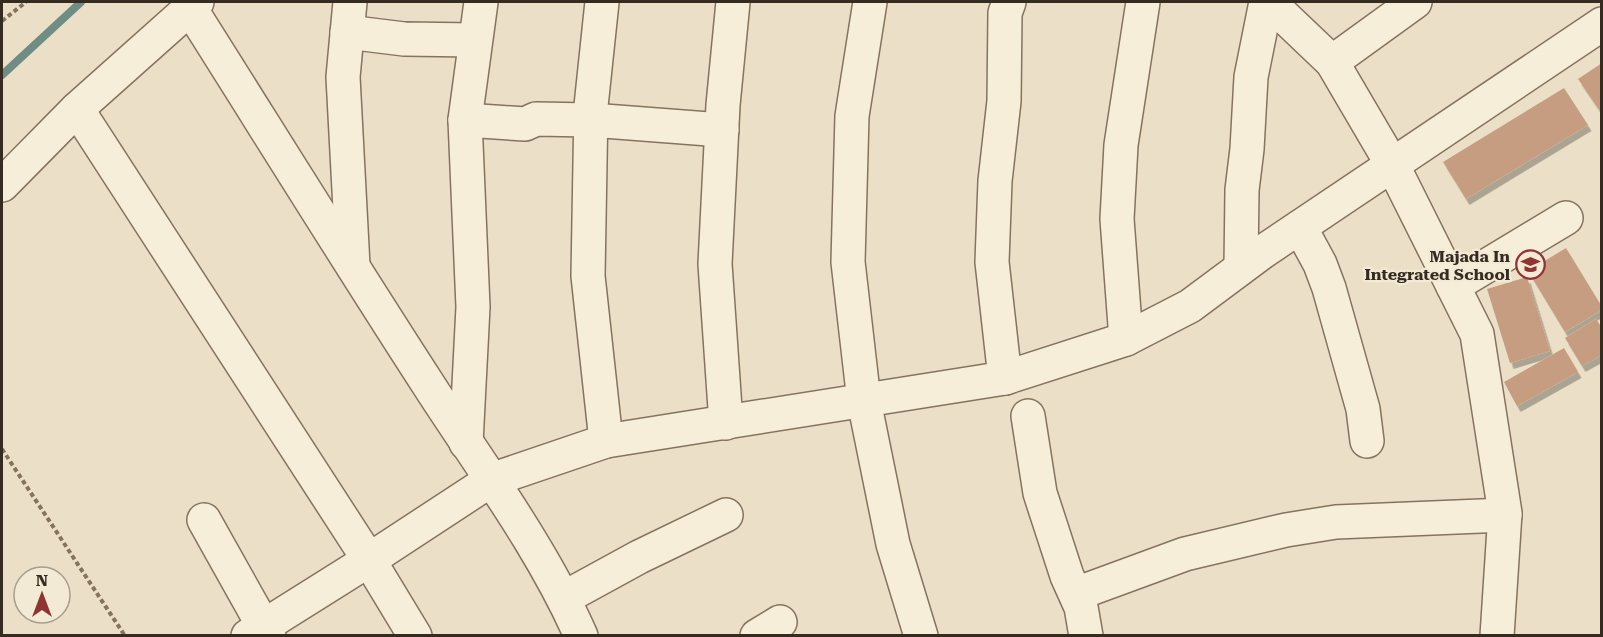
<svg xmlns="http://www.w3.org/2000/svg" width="1603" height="637" font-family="'Roboto Serif',serif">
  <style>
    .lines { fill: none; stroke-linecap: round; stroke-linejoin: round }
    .stream { stroke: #6f8c85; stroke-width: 8 }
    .building { fill: #c69d80; filter: url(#shadow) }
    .minor-casing { stroke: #85735e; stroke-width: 36 }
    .path { stroke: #85735e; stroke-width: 4; stroke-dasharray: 4.5 3; stroke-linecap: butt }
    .minor { stroke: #f6eed9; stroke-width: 33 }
    .labels { text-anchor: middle; stroke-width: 4.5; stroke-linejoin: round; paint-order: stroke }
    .poi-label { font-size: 16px; font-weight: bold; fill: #362b20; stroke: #f3ead6; text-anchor: end }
  </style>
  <defs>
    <filter id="shadow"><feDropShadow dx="3.5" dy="6" stdDeviation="0" flood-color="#0004"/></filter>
  </defs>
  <rect width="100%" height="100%" fill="#ebe0c7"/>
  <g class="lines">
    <polyline class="stream" points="2,75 81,2"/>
  </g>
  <g class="building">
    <polygon points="1602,63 1602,114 1578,79"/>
    <polygon points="1564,88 1588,125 1466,199 1443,162"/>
    <polygon points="1566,248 1602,307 1602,310 1565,332 1528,271"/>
    <polygon points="1527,277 1550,351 1510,363 1487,289"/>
    <polygon points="1596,319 1602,328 1602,355 1582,366 1565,338"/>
    <polygon points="1564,348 1578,372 1517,406 1504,382"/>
  </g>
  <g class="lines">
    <defs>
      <g id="minor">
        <polyline points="350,2 343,77 353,266"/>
        <polyline points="602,2 591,106 588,276 606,441"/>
        <polyline points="870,2 852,116 848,262 864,401 893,544 921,636"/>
        <polyline points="1269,2 1332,62 1393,166 1477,334 1505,513 1497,636"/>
        <path d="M190,8C269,133 347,259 428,384C480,465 542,547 581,636"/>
        <polyline points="347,32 404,39 475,40"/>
        <polyline points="1332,62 1415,2"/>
        <polyline points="77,109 369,560 415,636"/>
        <polyline points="465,120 525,124 536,119 591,120 722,130"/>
        <polyline points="2,185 77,109 197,2"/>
        <polyline points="1300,227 1320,264 1329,288 1363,409 1367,441"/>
        <polyline points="1241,267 1242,190 1247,149 1251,77 1266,2"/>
        <polyline points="1453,286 1566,218"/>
        <polyline points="1126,339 1117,219 1121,145 1143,2"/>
        <polyline points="1005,378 992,262 995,181 1004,101 1005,13 1009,2"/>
        <polyline points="1028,416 1040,493 1067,576 1081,607 1086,636"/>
        <polyline points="726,423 715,264 723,105 733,2"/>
        <polyline points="466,443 473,307 465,120 481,2"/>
        <polyline points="204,520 269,636"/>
        <polyline points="1076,594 1185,554 1286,530 1336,522 1505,515"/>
        <polyline points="564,598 639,557 726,515"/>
        <polyline points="248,636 369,560 491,480 606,441 1005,378 1126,339 1190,306 1264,251 1602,24"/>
        <polyline points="757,636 780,622"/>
      </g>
    </defs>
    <use href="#minor" class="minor-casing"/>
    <g class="path">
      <polyline points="2,21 26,2"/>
      <polyline points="2,449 125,636"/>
    </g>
    <use href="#minor" class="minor"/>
  </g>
  <defs>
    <symbol id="school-ring" viewBox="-11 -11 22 22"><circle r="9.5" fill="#f3ead6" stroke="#8f3333" stroke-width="1.5"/><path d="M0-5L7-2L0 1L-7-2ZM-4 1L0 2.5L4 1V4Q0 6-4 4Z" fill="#8f3333"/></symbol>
  </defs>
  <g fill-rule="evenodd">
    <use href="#school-ring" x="1514" y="248" width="33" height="33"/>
  </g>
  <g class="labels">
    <g class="poi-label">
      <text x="1510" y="262">Majada In<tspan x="1510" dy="18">Integrated School</tspan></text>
    </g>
  </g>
  <rect width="1603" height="637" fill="none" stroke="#362b20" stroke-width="6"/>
  <g transform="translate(42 595)"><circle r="28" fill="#f3ead6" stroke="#a79e8d" stroke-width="1.5"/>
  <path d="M0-4.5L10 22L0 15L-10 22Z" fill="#8f3333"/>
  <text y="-9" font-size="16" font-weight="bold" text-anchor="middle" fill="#362b20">N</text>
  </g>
</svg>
